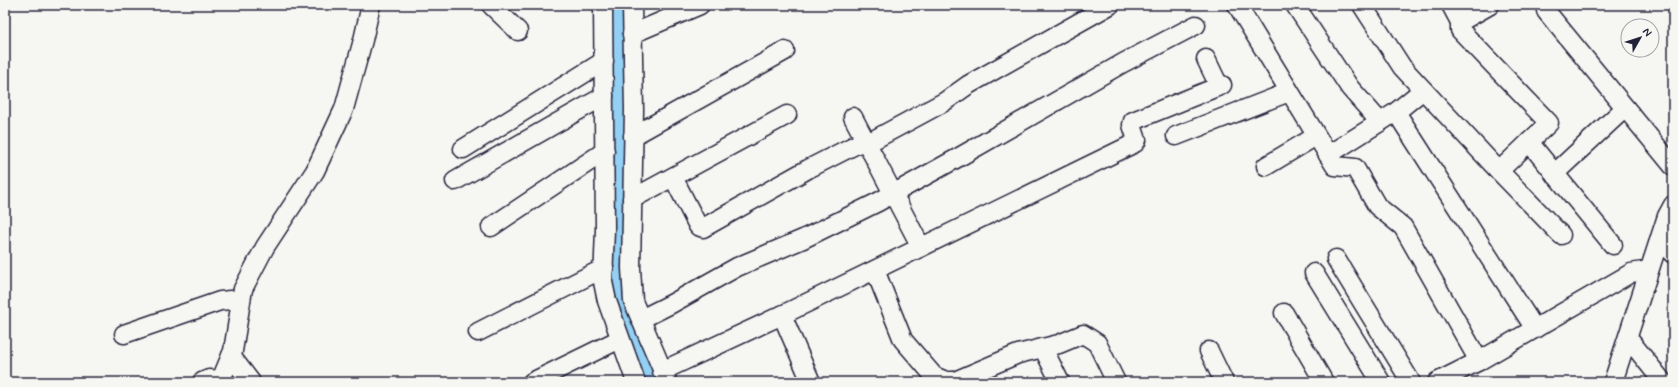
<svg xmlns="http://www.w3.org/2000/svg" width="1678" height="387" font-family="Mynerve,sans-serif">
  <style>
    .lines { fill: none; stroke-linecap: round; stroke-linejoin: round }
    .canal { stroke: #94cff4; stroke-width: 13 }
    .minor-casing { stroke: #22223b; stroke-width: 21 }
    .minor { stroke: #f6f6f2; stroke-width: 18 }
  </style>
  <rect width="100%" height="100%" fill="#f6f6f2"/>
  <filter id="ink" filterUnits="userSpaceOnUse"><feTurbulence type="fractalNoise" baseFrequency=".025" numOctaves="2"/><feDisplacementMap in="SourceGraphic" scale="8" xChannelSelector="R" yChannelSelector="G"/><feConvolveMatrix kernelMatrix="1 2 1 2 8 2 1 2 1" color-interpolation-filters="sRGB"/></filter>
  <g filter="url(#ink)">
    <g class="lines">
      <polyline class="canal" points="617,5 618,286 627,322 654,382"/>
      <defs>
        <g id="minor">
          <polyline points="491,5 518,31"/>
          <polyline points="603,5 605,229 603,282 607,301 636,382"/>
          <polyline points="632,5 634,110 631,268 633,301 667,381"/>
          <polyline points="1237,5 1335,166 1355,168 1377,206 1403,227 1479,361"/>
          <polyline points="1295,5 1350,88 1380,122"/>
          <polyline points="1362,5 1402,67 1499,171 1561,235"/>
          <polyline points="1451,5 1460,22 1460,30 1549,123 1499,171"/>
          <polyline points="1546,11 1673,166"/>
          <polyline points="1460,22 1490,5"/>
          <polyline points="632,34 700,5"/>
          <polyline points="1206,59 1219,86"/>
          <polyline points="1396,112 1535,329"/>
          <polyline points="853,117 921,247"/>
          <polyline points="633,136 785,51"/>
          <polyline points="1176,136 1289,92"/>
          <polyline points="1529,142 1613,245"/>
          <polyline points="866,144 944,102 968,85 1110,5"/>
          <polyline points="463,149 604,61"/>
          <polyline points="1328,155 1396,112 1423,90"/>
          <polyline points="1266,166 1316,136"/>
          <polyline points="1554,174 1625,108"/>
          <polyline points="673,177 698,226 703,228 808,169 865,140"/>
          <polyline points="455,181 604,96"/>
          <polyline points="632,199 787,115"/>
          <polyline points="491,227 605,151"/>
          <polyline points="1659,240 1673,254"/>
          <polyline points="1336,259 1411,382"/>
          <polyline points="875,270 903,340 934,376 946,381 955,381 1018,354 1059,344 1083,334 1097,343 1116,382"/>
          <polyline points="1314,273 1381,382"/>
          <polyline points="1284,313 1324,382"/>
          <polyline points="782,315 811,382"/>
          <polyline points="641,319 671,304 737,267 803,239 878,202 961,156 1123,63 1196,25"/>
          <polyline points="478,332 604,268"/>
          <polyline points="124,334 220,301 241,299"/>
          <polyline points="1628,338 1663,382"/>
          <polyline points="1043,348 1060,382"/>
          <polyline points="1209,351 1224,382"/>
          <polyline points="231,356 251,382"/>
          <polyline points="662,371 782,315 1135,143 1137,140 1132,125 1133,121 1222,85"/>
          <polyline points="202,382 209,379 220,380"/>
          <polyline points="220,382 233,351 243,289 265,247 315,171 344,109 363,40 371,5"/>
          <polyline points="532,382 620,339"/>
          <polyline points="1437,382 1479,361 1631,273 1649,270"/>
          <polyline points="1613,382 1667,216 1673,205"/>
        </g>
      </defs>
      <use href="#minor" class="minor-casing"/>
      <use href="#minor" class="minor"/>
    </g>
  </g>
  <rect width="1678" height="387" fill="none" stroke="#f6f6f2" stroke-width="20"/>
  <rect x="10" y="10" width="1658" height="367" fill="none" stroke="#22223b" stroke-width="1.5" filter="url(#ink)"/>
  <g transform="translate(1640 38) rotate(51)"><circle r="19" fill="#f6f6f2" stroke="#a1a1a9"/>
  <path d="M0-3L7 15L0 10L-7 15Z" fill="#22223b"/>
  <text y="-6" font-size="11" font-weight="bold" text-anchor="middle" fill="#22223b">N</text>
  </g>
</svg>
